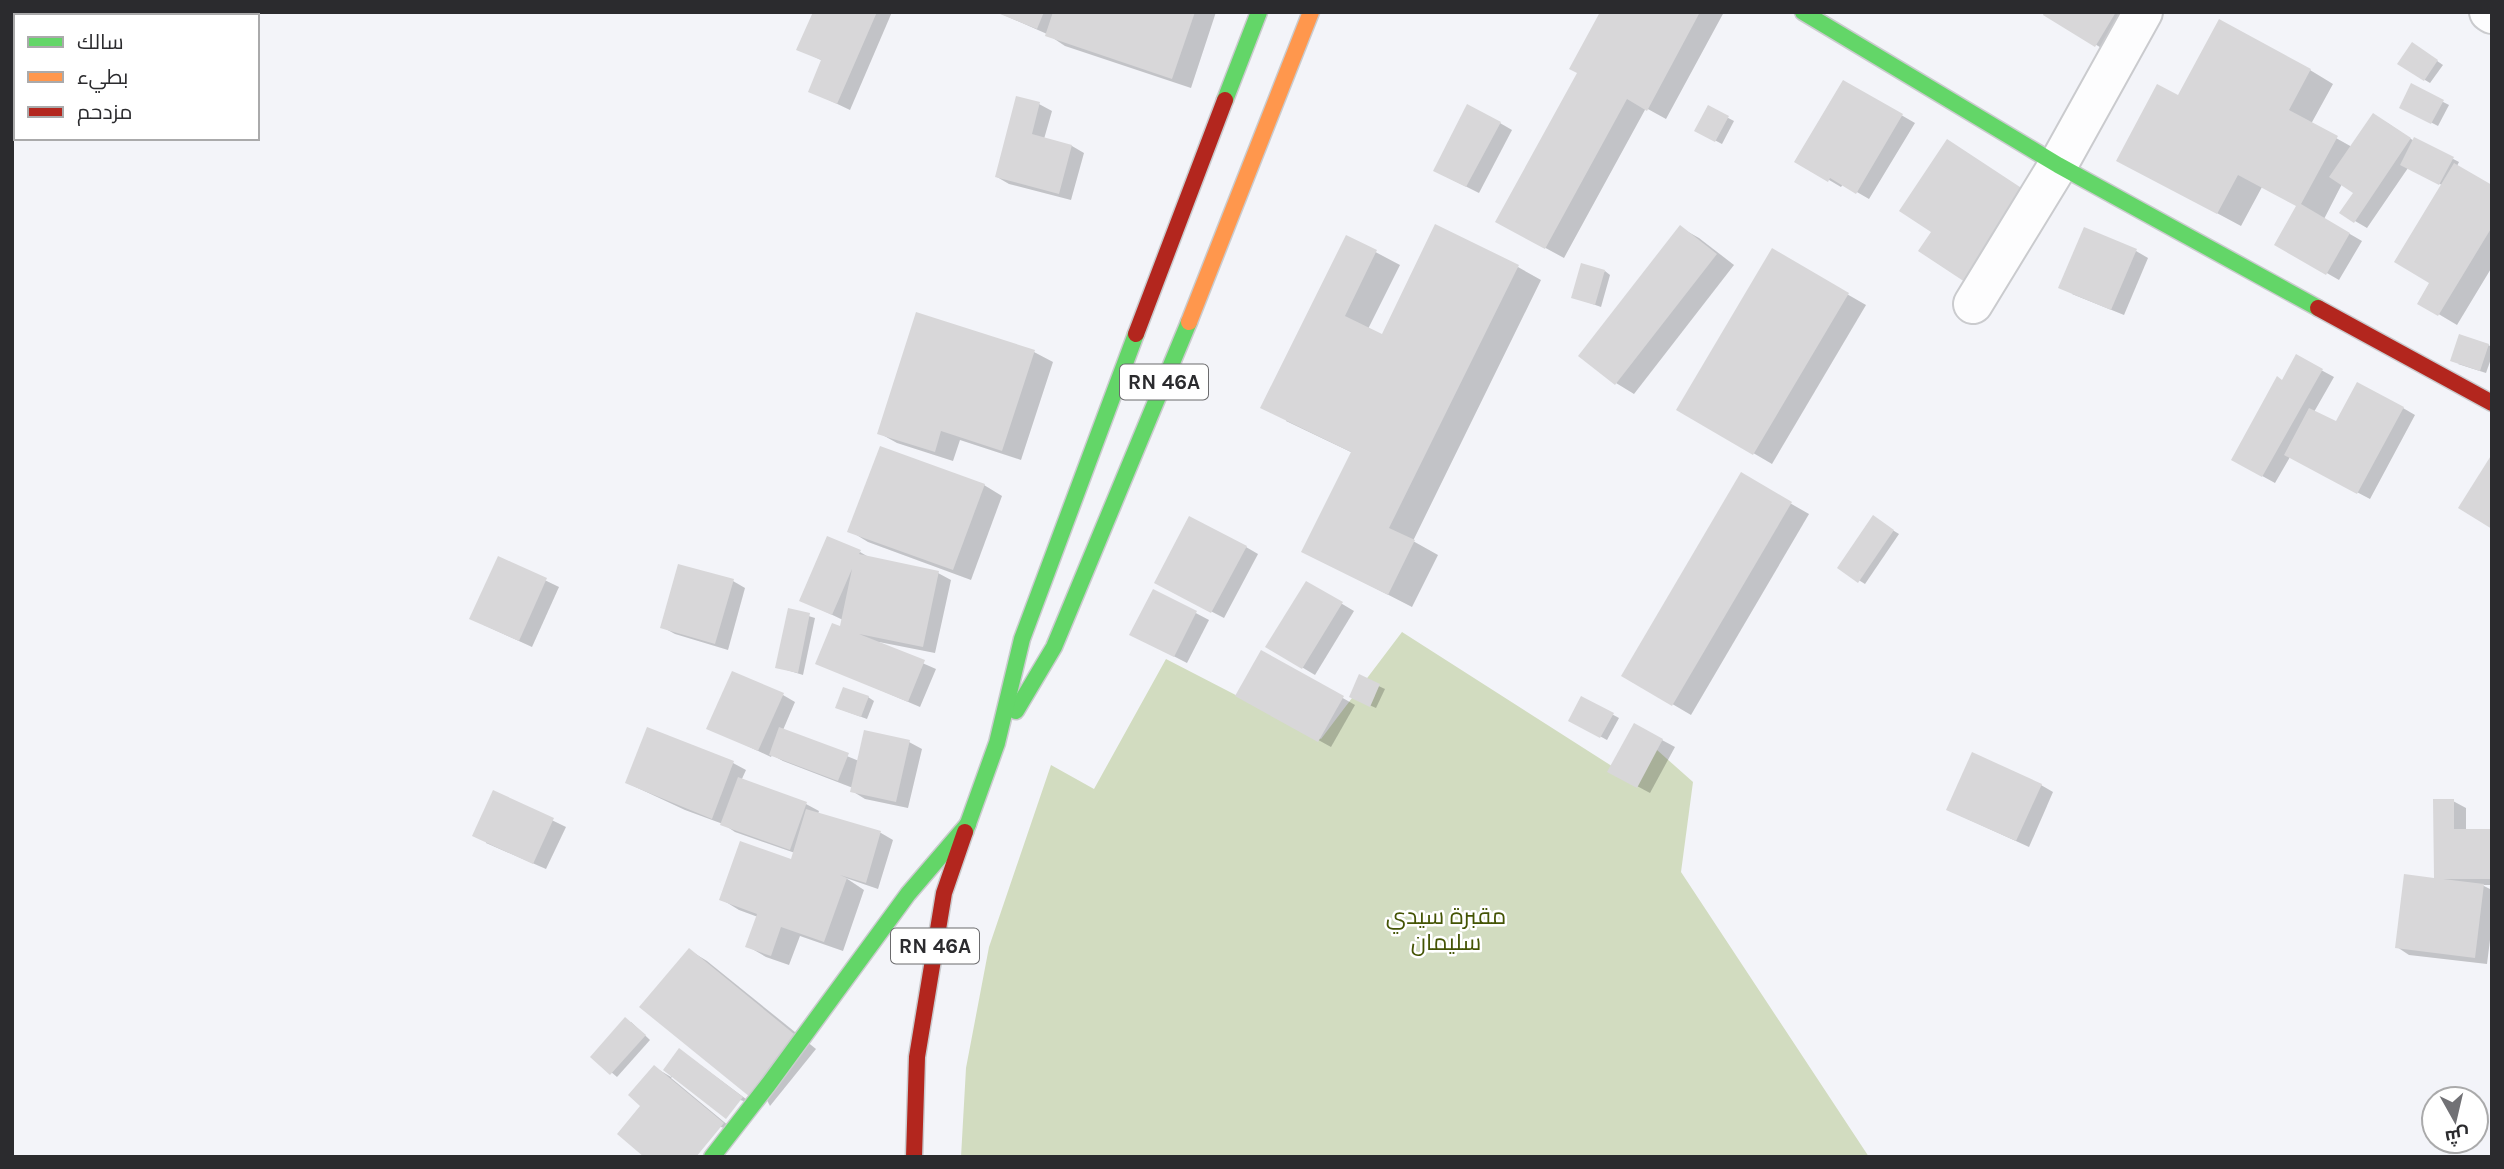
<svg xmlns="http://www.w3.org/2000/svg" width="2504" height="1169" font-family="Karla,Cairo,sans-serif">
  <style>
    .green { fill: #d2dcc0 }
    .shadow { fill: #0003 }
    .building { fill: #d8d7d9 }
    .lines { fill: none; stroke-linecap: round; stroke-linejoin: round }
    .street-casing { stroke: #cacbce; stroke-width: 42 }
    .fast-casing { stroke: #cacbce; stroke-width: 19 }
    .slow-casing { stroke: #cacbce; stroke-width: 19 }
    .jam-casing { stroke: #cacbce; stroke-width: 19 }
    .street { stroke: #fdfdfe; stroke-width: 38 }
    .fast { stroke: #63d668; stroke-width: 16 }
    .slow { stroke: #ff974d; stroke-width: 16 }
    .jam { stroke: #b3261e; stroke-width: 16 }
    .labels { text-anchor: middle; stroke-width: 5; stroke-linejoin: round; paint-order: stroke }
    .shield { fill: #fff; stroke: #6b6b6d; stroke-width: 2 }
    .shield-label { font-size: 21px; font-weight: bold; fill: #2b2b2e }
    .park-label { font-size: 23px; fill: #445404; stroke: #fff }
  </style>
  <rect width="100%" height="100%" fill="#f3f4f9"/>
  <polygon class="green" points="1402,632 1618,770 1639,734 1693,782 1681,872 1869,1157 961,1157 966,1068 989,947 1051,765 1094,789 1166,659 1321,739"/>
  <g class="shadow">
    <polygon points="815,12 892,12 850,110 810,91 823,61 799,49"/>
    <polygon points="997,12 1216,12 1191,88 1065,46 1047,34"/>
    <polygon points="1602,12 1724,12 1666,119 1646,108 1564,258 1516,232"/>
    <polygon points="2047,12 2133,12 2108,52 2045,14"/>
    <polygon points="2418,48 2443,65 2430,83 2425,80"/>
    <polygon points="2310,70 2333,84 2311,124 2352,147 2386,122 2414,141 2415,139 2459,162 2457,166 2492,187 2492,267 2457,325 2420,303 2432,283 2442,185 2408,168 2367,228 2355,221 2355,193 2342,184 2324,219 2362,241 2339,280 2276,244 2298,206 2262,187 2241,226 2142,173 2179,98"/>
    <polygon points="1844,82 1915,123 1869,199 1843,184 1841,187 1797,161"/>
    <polygon points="2412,86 2449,105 2438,126 2401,107"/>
    <polygon points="1039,104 1052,111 1044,139 1072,146 1084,153 1071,200 1009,184 997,177"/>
    <polygon points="1709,108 1734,121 1722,144 1697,131"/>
    <polygon points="1500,123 1512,130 1479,193 1447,177"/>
    <polygon points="1681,228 1699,238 1734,265 1634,394 1616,383"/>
    <polygon points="1347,237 1400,265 1368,329 1383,336 1518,267 1541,280 1413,541 1438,555 1412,607 1303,551 1353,453 1286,421"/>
    <polygon points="1772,251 1866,305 1772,464 1678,409"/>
    <polygon points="2136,251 2148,258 2124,315 2072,294"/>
    <polygon points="1605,271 1610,275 1601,307 1573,297"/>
    <polygon points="2488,345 2492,347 2492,356 2486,373 2458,364"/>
    <polygon points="1034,352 1053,362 1021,460 960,440 953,461 897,443 879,433"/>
    <polygon points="2297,357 2334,377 2314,412 2336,424 2403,408 2415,415 2370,499 2290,457 2275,483 2233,460"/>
    <polygon points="1741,475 1809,514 1691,715 1623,675"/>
    <polygon points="984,485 1002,496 971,580 868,542 850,531"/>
    <polygon points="1873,518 1899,534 1865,584 1839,568"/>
    <polygon points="1246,547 1258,554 1224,618 1168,589"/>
    <polygon points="860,552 872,559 938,573 951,580 935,653 879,642 879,644 936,669 920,707 817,663 841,628 843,620 801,600"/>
    <polygon points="499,558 559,587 532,647 484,625"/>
    <polygon points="733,581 745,588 728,650 675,634 662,627"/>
    <polygon points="1307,583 1354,611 1315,675 1268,647"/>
    <polygon points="1154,591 1209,620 1187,663 1144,641"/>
    <polygon points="789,610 815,618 803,675 777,667"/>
    <polygon points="1262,652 1355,705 1331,747 1237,695"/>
    <polygon points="1359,677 1385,689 1376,708 1356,699"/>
    <polygon points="783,695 795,702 783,730 859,761 909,742 922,749 908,808 865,799 852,791 853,788 783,761 772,755 771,757 709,728"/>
    <polygon points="868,697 874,701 867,719 837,708"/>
    <polygon points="1582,698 1619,718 1607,740 1570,720"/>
    <polygon points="1634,725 1675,747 1650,793 1622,778"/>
    <polygon points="648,730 733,763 746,770 741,781 806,804 819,811 818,814 881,833 893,840 878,889 846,878 864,890 843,951 800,936 789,965 766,957 747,946 758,917 739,910 721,899 792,861 795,853 735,832 723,824 685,810 627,783"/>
    <polygon points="2041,785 2053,792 2029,847 1961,816"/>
    <polygon points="494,792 566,827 546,869 486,843"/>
    <polygon points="2453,801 2466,808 2466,831 2492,831 2492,885 2482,885 2492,890 2492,924 2487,964 2409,955 2397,947 2435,880"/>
    <polygon points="689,950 707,961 816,1049 770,1106"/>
    <polygon points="631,1022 650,1040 617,1077 592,1056"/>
    <polygon points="680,1050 754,1105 673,1075 671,1078 735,1131 643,1105 654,1067 671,1077"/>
  </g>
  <g class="building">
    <polygon points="813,12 877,12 837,104 808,92 821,60 796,50"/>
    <polygon points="995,12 1044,12 1037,29"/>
    <polygon points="1053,12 1195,12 1172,79 1045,36"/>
    <polygon points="1600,12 1700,12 1647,111 1627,99 1545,249 1495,222 1577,73 1569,69"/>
    <polygon points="2044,12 2116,12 2095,47 2043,15"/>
    <polygon points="2219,19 2311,69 2289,110 2338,136 2301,204 2350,233 2326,275 2274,245 2296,206 2238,175 2217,214 2116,161 2157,84 2178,95"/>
    <polygon points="2412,42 2438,60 2424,81 2397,64"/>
    <polygon points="1843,80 1903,114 1856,194 1830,178 1828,182 1794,162"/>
    <polygon points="2411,83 2444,100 2431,124 2399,108"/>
    <polygon points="1016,96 1040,102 1032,134 1072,145 1059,194 995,177"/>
    <polygon points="1467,104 1501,122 1466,187 1433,171"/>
    <polygon points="1708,105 1729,116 1715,142 1694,131"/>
    <polygon points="2373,113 2411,138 2354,223 2339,213 2353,193 2329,177"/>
    <polygon points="2414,137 2454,157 2439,185 2400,165"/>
    <polygon points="1947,139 2026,191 1965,282 1918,251 1931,232 1899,211"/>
    <polygon points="2454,163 2492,185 2492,227 2438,316 2417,304 2429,283 2394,262"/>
    <polygon points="1435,224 1519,265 1389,528 1415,540 1388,595 1301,552 1351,452 1260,408 1346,235 1377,250 1345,316 1382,334"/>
    <polygon points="1680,225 1717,254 1615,385 1578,356"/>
    <polygon points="2084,227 2137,249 2111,310 2058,288"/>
    <polygon points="1772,248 1849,293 1753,455 1676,410"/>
    <polygon points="1581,263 1605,270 1595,305 1571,298"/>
    <polygon points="916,312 1035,350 1002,451 941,431 935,452 877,434"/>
    <polygon points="2459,334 2489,344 2480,371 2450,361"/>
    <polygon points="2296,354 2323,369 2262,477 2231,460 2277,376 2282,380"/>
    <polygon points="2357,382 2404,407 2357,494 2284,455 2309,408 2336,421"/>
    <polygon points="880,446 985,484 953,570 847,532"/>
    <polygon points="2492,454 2492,529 2458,508"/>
    <polygon points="1741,472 1792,502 1672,706 1621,676"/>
    <polygon points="1873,515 1894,530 1858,583 1837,568"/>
    <polygon points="1189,516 1247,546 1211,613 1154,583"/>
    <polygon points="827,536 861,550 859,554 939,571 923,647 859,634 925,660 908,702 815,664 832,623 840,626 852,569 832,615 799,601"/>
    <polygon points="498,556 547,578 519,641 469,619"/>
    <polygon points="678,564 734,579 715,644 660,628"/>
    <polygon points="1306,581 1343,602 1302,669 1265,647"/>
    <polygon points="1153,589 1197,611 1174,657 1129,635"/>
    <polygon points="788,608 810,613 798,673 775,668"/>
    <polygon points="1261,650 1344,696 1318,742 1235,696"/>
    <polygon points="732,671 784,693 758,751 706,729"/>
    <polygon points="1359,674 1380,684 1370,707 1349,697"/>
    <polygon points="843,687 869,696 861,717 835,708"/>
    <polygon points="1581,696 1614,713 1600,738 1568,721"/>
    <polygon points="1634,723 1663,739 1637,788 1607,772"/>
    <polygon points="647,727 734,761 712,819 625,783"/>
    <polygon points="779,727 849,753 838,781 769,755"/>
    <polygon points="864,730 910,740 896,802 850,792"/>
    <polygon points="1972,752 2042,784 2016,841 1946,810"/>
    <polygon points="738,777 807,802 790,850 720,825"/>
    <polygon points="493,790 554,818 533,864 472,836"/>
    <polygon points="2433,799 2454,799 2454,829 2492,829 2492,879 2443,879 2484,884 2475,958 2395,948 2404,874 2434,878"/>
    <polygon points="806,809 881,831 866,883 840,875 847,878 824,942 781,927 771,956 745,947 757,914 719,900 740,841 791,859"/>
    <polygon points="689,948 799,1038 750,1097 639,1007"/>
    <polygon points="625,1017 646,1035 610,1075 590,1057"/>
    <polygon points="679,1048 743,1097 726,1119 663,1070"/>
    <polygon points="654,1065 724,1123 696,1157 644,1157 617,1134 640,1106 628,1095"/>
  </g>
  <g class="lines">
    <defs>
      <g id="street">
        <polyline points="2489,12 2492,14"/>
        <polyline points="1973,304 2058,165 2143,12"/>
      </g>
      <g id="fast">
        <polyline points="1803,12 2058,165 2318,308"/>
        <polyline points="1225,100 1259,12"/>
        <polyline points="1016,711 1054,647 1189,322"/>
        <polyline points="965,832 997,743 1022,639 1136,334"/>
        <polyline points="712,1157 768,1085 908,894 968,824"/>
      </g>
      <polyline id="slow" points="1189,322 1311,12"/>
      <g id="jam">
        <polyline points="2318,308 2492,403"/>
        <polyline points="1136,334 1225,100"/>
        <polyline points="914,1157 917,1057 944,893 965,832"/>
      </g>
    </defs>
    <use href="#street" class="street-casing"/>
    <use href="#fast" class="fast-casing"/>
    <use href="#slow" class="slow-casing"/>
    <use href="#jam" class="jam-casing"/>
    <use href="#street" class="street"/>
    <use href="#fast" class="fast"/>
    <use href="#slow" class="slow"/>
    <use href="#jam" class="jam"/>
  </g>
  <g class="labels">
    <g class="shield">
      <rect x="1120" y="364.5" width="88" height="35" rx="5"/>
      <rect x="891" y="928.5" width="88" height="35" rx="5"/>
    </g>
    <g class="shield-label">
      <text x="1164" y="389">RN 46A</text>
      <text x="935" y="953">RN 46A</text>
    </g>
    <g class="park-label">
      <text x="1446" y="924">مقبرة سيدي<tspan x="1446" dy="26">سليمان</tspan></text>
    </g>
  </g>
  <rect width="2504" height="1169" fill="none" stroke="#2b2b2e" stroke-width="28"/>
  <rect x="14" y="14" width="245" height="126" fill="#ffffff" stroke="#aaaaab" stroke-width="2"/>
  <rect x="28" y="37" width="35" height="10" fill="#63d668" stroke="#aaaaab" stroke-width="2"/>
  <text x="77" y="49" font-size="21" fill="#2b2b2e">سالك</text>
  <rect x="28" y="72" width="35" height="10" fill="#ff974d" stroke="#aaaaab" stroke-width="2"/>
  <text x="77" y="84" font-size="21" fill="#2b2b2e">بطيء</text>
  <rect x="28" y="107" width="35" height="10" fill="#b3261e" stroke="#aaaaab" stroke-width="2"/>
  <text x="77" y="119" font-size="21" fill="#2b2b2e">مزدحم</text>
  <g transform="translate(2455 1120) rotate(172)"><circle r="33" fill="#ffffff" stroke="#aaaaab" stroke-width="2"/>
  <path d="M0-5L12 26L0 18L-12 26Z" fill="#717175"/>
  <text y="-10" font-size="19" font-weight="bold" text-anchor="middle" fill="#2b2b2e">ش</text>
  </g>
</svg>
